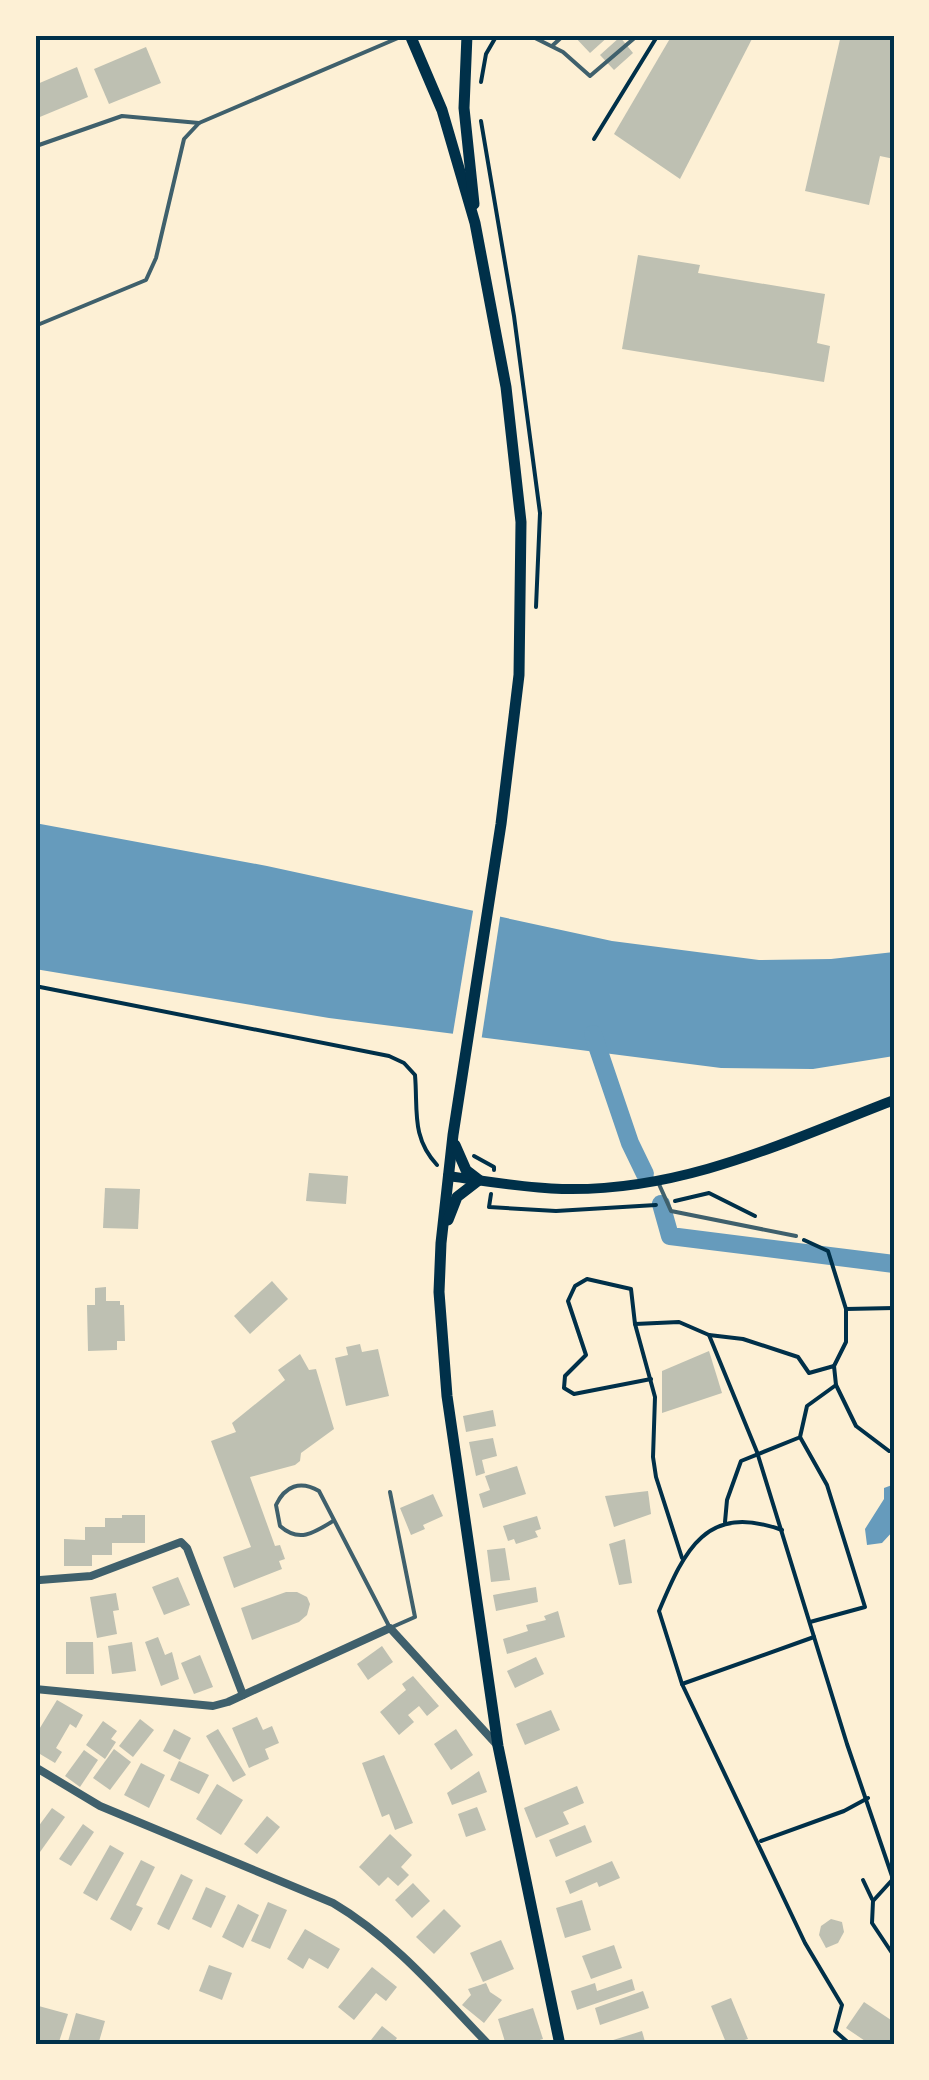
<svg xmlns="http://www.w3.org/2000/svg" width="929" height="2080" font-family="'DM Sans',sans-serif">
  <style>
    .water { fill: #669bbc }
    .pier { fill: #fdf0d5 }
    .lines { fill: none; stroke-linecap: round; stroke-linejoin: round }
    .canal { stroke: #669bbc; stroke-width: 18 }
    .building { fill: #bec0b2 }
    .path { stroke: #003049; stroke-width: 4 }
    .service { stroke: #3f606c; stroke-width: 4 }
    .minor { stroke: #3f606c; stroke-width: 8 }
    .secondary { stroke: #003049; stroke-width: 10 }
    .primary { stroke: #003049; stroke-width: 11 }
    .neatline { fill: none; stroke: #003049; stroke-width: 4 }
  </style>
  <rect width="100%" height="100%" fill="#fdf0d5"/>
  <g class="water">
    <polygon points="35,823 267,866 612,941 759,960 831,959 894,952 894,1056 813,1069 721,1068 329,1018 35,969"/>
    <polygon points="892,1485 894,1530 882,1543 867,1545 865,1529 884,1499 884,1488"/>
  </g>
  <polygon class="pier" points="474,905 501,911 481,1042 452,1039"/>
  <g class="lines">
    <g class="canal">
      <polyline points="593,1034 630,1143 645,1174"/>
      <polyline points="661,1204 670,1236 894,1264"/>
    </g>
  </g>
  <g class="building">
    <polygon points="573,35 610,35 590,53"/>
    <polygon points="672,35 754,35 680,179 614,134"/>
    <polygon points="841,35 894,35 894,159 880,156 869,205 805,191"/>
    <polygon points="620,37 633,53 614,70 600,55"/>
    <polygon points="146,47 161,83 109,104 94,69"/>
    <polygon points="77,67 88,97 35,119 35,85"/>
    <polygon points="638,255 700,265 698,273 825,294 817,343 830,346 824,382 622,349"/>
    <polygon points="309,1173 348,1176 346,1204 306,1201"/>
    <polygon points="105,1188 140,1189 138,1229 103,1228"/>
    <polygon points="272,1281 288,1299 250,1334 234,1316"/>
    <polygon points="106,1287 106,1301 120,1301 120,1305 124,1305 125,1341 117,1341 117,1350 88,1351 87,1305 95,1305 95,1288"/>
    <polygon points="360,1344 362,1352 378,1349 389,1396 346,1406 335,1358 348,1355 346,1347"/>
    <polygon points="709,1351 722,1393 662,1413 662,1371"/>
    <polygon points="300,1354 309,1370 316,1369 334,1429 301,1453 300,1461 295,1465 250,1477 275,1546 280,1545 285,1559 279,1561 282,1569 234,1588 223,1557 251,1547 211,1441 236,1432 232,1423 285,1380 278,1370"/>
    <polygon points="493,1410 496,1426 466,1432 463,1416"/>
    <polygon points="493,1438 497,1456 482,1460 485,1473 476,1476 469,1442"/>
    <polygon points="517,1466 526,1494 483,1508 479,1494 490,1490 485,1476"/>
    <polygon points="648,1491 651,1514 614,1527 605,1496"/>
    <polygon points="433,1494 443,1516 423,1525 425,1529 411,1535 400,1508"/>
    <polygon points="122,1515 145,1515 145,1543 112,1543 112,1555 92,1555 92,1566 64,1566 64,1539 85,1540 85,1527 105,1527 105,1518 122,1518"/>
    <polygon points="537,1516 541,1529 535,1531 538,1537 516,1544 514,1539 508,1541 503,1526"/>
    <polygon points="625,1539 632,1583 619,1585 609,1544"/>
    <polygon points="505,1548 510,1580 491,1582 487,1550"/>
    <polygon points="178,1577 190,1605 164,1615 152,1587"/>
    <polygon points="536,1587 538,1602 496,1611 493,1595"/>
    <polygon points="35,1590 39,1590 38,1647 35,1647"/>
    <polygon points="286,1592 297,1592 307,1597 310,1604 307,1615 299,1622 252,1640 241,1608"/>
    <polygon points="116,1593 119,1610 113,1611 117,1634 97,1638 90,1597"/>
    <polygon points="558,1611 565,1637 507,1654 503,1639 528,1631 526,1625 546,1620 544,1616"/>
    <polygon points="158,1637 165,1655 172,1652 179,1679 161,1686 145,1642"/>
    <polygon points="66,1642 93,1642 94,1674 66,1674"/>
    <polygon points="132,1642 136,1671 112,1674 108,1646"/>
    <polygon points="382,1646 393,1662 368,1680 357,1664"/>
    <polygon points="200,1655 213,1687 194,1694 181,1663"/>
    <polygon points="536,1657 544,1674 515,1688 507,1671"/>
    <polygon points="413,1676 439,1706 427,1716 419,1706 408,1715 414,1722 399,1735 380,1712 406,1690 402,1684"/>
    <polygon points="57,1700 83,1715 76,1728 70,1724 56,1748 62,1752 55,1763 35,1751 35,1736"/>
    <polygon points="551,1710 560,1730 525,1745 516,1724"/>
    <polygon points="257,1717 263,1730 272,1726 279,1743 265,1749 269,1759 249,1768 232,1728"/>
    <polygon points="140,1719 154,1730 133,1757 119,1746"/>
    <polygon points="103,1721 117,1731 111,1739 116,1742 105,1759 86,1745"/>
    <polygon points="174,1729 191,1738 180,1760 163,1751"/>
    <polygon points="218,1729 246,1775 233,1782 206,1736"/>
    <polygon points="456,1729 473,1755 451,1770 434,1744"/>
    <polygon points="114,1749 131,1762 110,1790 93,1778"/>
    <polygon points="84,1750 98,1760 80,1787 65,1776"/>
    <polygon points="384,1755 413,1823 395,1830 389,1814 382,1817 362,1763"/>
    <polygon points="179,1761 209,1775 199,1794 170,1780"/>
    <polygon points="141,1763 165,1775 149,1808 124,1795"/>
    <polygon points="479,1771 487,1792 452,1805 447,1793"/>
    <polygon points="217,1784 243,1800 221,1835 196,1819"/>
    <polygon points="577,1786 584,1803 563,1812 569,1824 536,1838 524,1808"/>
    <polygon points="477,1807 486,1830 466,1837 458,1814"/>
    <polygon points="52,1808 65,1817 40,1852 35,1849 35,1831"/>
    <polygon points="267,1816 280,1827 257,1854 244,1844"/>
    <polygon points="83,1824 94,1832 71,1866 59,1859"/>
    <polygon points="585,1825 592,1842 556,1857 549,1840"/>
    <polygon points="390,1834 412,1855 401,1867 409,1875 398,1886 388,1877 379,1886 359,1867"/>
    <polygon points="110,1845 124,1853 97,1901 83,1893"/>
    <polygon points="141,1860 155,1867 136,1905 143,1908 131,1931 110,1919"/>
    <polygon points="612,1861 620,1878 599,1887 597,1882 570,1894 565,1881"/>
    <polygon points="181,1874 193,1880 169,1930 157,1924"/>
    <polygon points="413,1883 430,1901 412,1918 395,1900"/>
    <polygon points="206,1887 226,1896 211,1928 192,1919"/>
    <polygon points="582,1900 591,1930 565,1938 556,1908"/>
    <polygon points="268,1902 287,1910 270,1949 251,1941"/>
    <polygon points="238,1904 259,1915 243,1948 222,1937"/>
    <polygon points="444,1909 461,1926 434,1954 416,1937"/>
    <polygon points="831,1919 842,1922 844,1932 838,1943 826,1948 819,1935 821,1926"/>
    <polygon points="305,1929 340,1949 328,1969 309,1958 303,1969 287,1959"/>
    <polygon points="501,1940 514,1969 483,1982 470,1953"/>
    <polygon points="614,1945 622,1968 591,1979 582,1956"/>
    <polygon points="209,1965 232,1973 222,2000 199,1991"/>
    <polygon points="372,1967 397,1987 386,2001 376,1993 354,2020 338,2007"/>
    <polygon points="632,1979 635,1990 577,2010 571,1991 595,1983 597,1991"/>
    <polygon points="486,1983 490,1992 502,2000 484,2023 462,2005 471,1995 468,1989"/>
    <polygon points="643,1991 649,2008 600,2025 595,2008"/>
    <polygon points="731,1998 748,2039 727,2045 711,2006"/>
    <polygon points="864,2002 894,2022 894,2045 871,2045 846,2028"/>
    <polygon points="35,2005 68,2014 58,2045 35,2045"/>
    <polygon points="533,2008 543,2039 523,2045 506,2045 498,2019"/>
    <polygon points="76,2013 105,2021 98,2045 67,2045"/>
    <polygon points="382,2026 397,2038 392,2045 367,2045"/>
    <polygon points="642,2031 646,2045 611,2045 610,2041"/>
  </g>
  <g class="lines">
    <g class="path">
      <polyline points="481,82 486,54 497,35"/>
      <polyline points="481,121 514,316 540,513 536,607"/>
      <polyline points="594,139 658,35"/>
      <path d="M35,986L389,1056L404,1063L415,1075C418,1110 411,1137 437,1165"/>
      <polyline points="474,1156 494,1167 494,1170"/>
      <polyline points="491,1194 489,1207 556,1211 656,1205"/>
      <polyline points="675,1201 709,1193 755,1216"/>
      <polyline points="804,1240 828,1251 846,1309 894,1308"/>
      <polyline points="635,1324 655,1397 653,1457 656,1477 682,1558"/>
      <polyline points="709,1335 757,1452 847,1744 893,1879 873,1901 872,1923 894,1956"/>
      <polyline points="834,1366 846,1342 846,1309"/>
      <polyline points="651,1379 574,1394 564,1388 565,1376 586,1355 568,1301 575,1286 587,1279 631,1289 635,1324 679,1322 709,1335 743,1339 798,1357 809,1373 834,1366 836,1385"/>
      <polyline points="725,1522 727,1500 741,1461 798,1438"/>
      <path d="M782,1530C706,1503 685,1549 659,1611L682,1684L805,1943L842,2005L835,2031L851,2045"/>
      <polyline points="810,1622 865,1607 827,1485 800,1437 807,1406 836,1385 856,1426 889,1451"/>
      <polyline points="682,1684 814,1637"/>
      <polyline points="761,1841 844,1811 868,1798"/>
      <polyline points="863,1880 872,1899"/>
    </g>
    <g class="service">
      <polyline points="529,35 563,52 590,76 638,35"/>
      <polyline points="552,46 564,35"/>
      <polyline points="39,145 122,116 199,123"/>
      <polyline points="35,326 146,280 156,258 184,139 199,123 405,35"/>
      <polyline points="658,1182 671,1211 796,1236"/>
      <path d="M333,1521C314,1533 299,1543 280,1526L276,1505C285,1486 300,1480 319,1491L390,1628L415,1617L390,1492"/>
    </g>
    <g class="minor">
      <polyline points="40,1580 91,1576 181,1542 187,1548 243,1695"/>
      <polyline points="35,1689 213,1706 228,1702 390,1628 498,1746"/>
      <path d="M35,1767L100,1806L333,1903C394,1939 440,1994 489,2045"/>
    </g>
    <path class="secondary" d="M448,1176C486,1181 524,1188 562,1189C682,1192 785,1142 894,1100"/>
    <g class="primary">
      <polyline points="410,35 442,110 475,223 506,387 521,522 519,675 501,824 453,1135 441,1243 439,1292 447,1396 498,1746 560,2045"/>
      <polyline points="467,35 464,108 474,204"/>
      <polyline points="448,1220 457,1197 479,1180 466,1170 455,1145"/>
    </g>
  </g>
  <rect width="929" height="2080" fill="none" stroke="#fdf0d5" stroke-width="75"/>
  <rect x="38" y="38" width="854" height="2004" class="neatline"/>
</svg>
